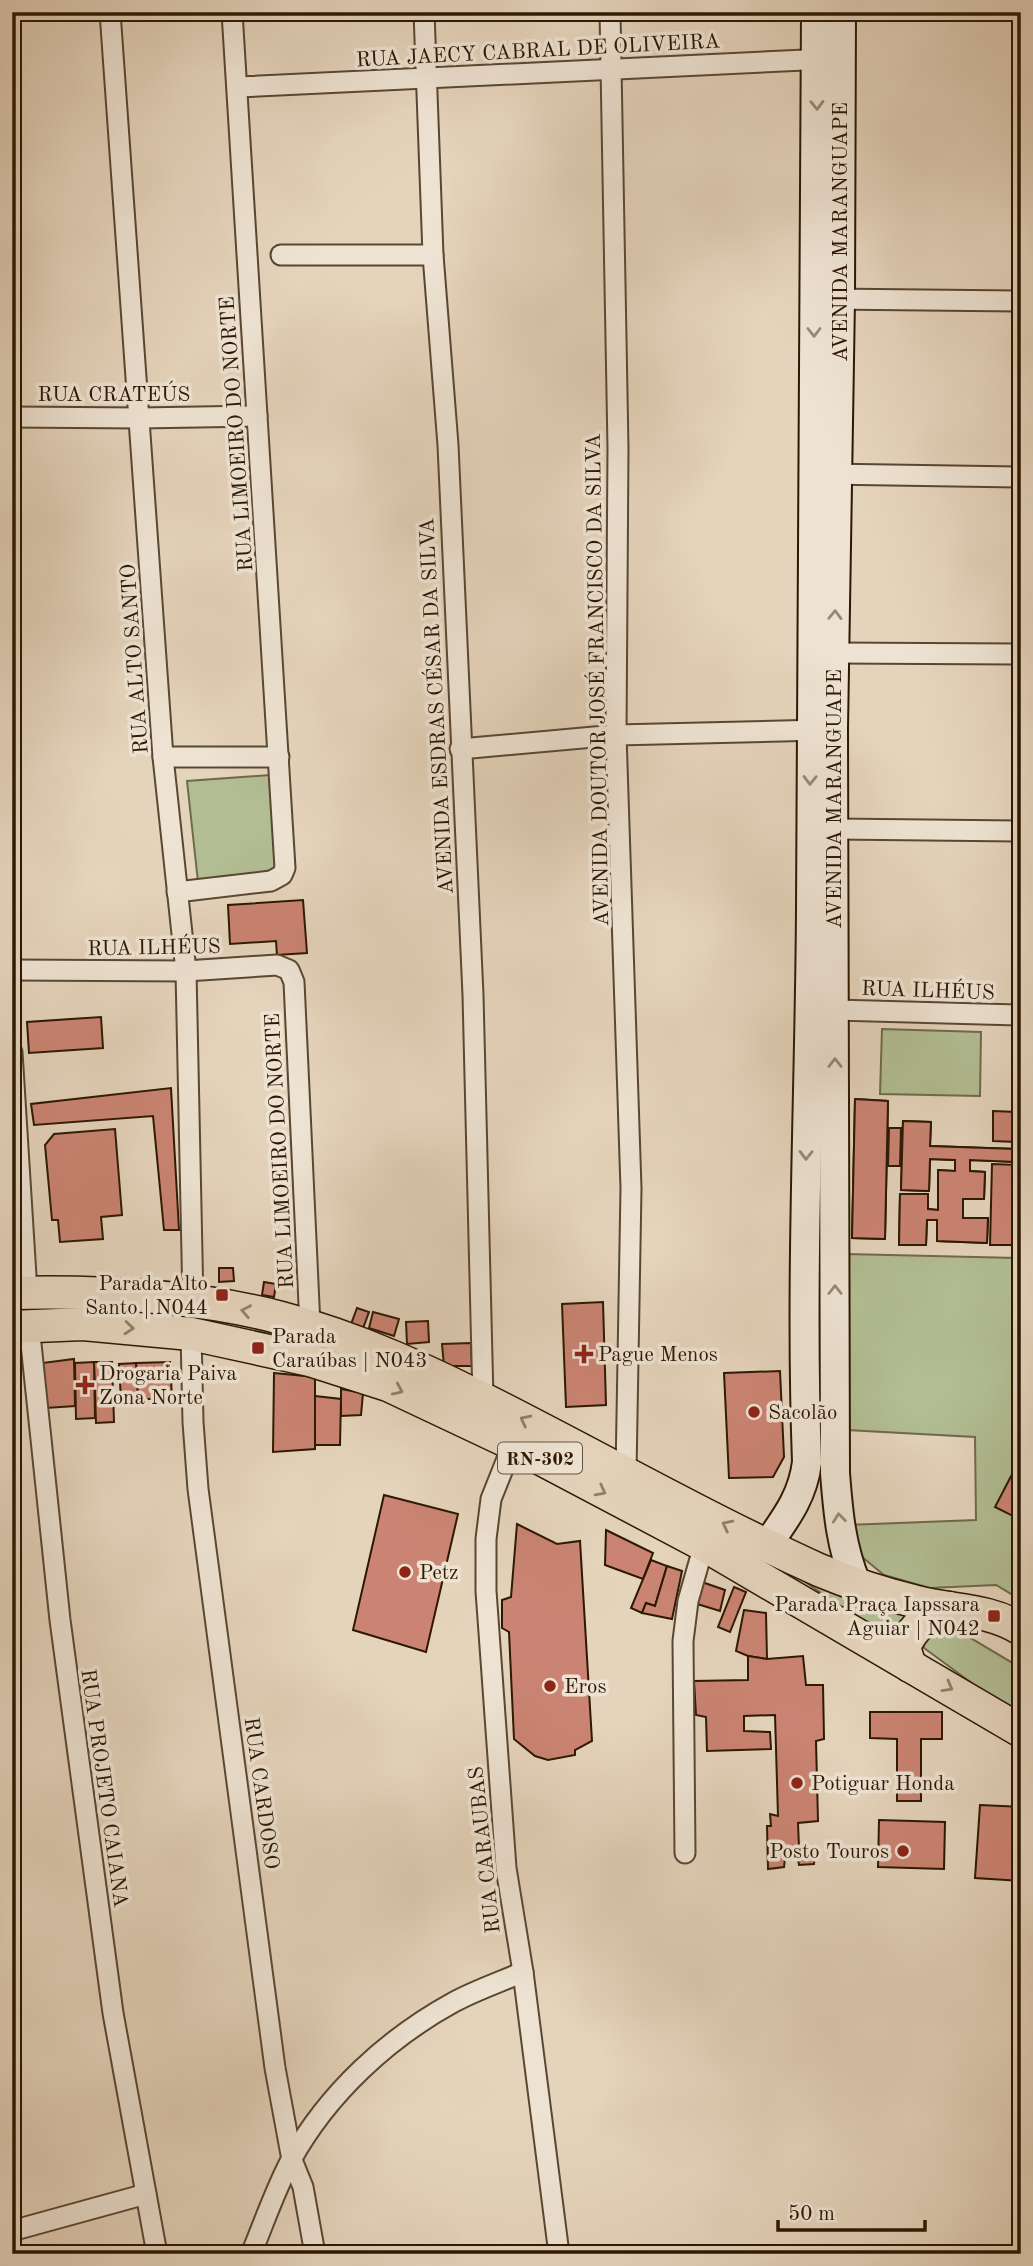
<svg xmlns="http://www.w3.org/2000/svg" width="1033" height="2266" font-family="'Old Standard TT',serif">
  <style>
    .green { fill: #b2bd93; stroke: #6f6a4b; stroke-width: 2 }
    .building { fill: #cb8473; stroke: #2c1803; stroke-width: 2 }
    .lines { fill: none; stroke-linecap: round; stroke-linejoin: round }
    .street-casing { stroke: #5a4731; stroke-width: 23 }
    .secondary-casing { stroke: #2c1803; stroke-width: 32 }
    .primary-casing { stroke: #2c1803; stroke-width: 35 }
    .street { stroke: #eee3d3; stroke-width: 19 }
    .secondary { stroke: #eee3d3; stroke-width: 28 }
    .primary { stroke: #e5d4bc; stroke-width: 32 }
    .oneway { stroke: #978875 }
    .oneway2 { stroke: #927f69 }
    .poi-dot { fill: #8f2418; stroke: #eee3d3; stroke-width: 2.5 }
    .labels { text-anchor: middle; stroke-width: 7; stroke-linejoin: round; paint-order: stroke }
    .shield { fill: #eee3d3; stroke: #665541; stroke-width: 2 }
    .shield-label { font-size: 19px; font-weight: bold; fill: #2c1803 }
    .street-label { font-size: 21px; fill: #2c1803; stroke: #eee3d3 }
    .poi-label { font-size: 21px; fill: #2c1803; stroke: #eee3d3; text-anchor: start }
  </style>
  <rect width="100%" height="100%" fill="#e5d4bc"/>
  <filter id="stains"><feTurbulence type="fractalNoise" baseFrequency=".00286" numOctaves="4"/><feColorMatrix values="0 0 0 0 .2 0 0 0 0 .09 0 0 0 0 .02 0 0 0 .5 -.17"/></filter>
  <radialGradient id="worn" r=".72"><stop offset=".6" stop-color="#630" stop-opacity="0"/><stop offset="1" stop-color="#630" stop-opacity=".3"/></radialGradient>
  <g class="green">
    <polygon points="270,775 276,875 198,882 187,781"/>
    <polygon points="882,1029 981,1032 980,1096 880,1094"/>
    <polygon points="846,1254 1021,1258 1021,1600 996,1585 930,1588 884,1575 856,1552 847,1525 976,1520 975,1437 847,1430"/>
    <polygon points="801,1579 912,1611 893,1643"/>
    <polygon points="936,1623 957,1630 1021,1668 1021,1716 999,1703 924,1648 923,1640"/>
  </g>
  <g class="building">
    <polygon points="303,900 307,953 277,955 276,941 230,944 228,905"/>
    <polygon points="101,1017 103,1048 29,1053 27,1022"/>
    <polygon points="171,1088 179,1230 164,1230 153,1116 34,1125 31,1104"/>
    <polygon points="855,1099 888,1101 885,1239 852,1238"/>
    <polygon points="855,1099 888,1101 885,1239 852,1238"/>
    <polygon points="993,1111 1017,1112 1016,1142 993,1141"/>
    <polygon points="903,1121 931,1122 930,1146 1016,1149 1016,1162 970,1160 970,1171 985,1172 984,1199 963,1199 963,1218 988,1218 987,1243 937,1241 937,1220 927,1220 926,1245 899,1245 900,1194 928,1194 928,1209 938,1210 938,1170 955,1171 955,1160 930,1159 929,1191 901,1190"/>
    <polygon points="903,1121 931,1122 930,1146 1016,1149 1016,1162 970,1160 970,1171 985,1172 984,1199 963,1199 963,1218 988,1218 987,1243 937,1241 937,1220 927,1220 926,1245 899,1245 900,1194 928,1194 928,1209 938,1210 938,1170 955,1171 955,1160 930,1159 929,1191 901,1190"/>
    <polygon points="889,1128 901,1128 900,1166 888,1166"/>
    <polygon points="889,1128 901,1128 900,1166 888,1166"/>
    <polygon points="115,1129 122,1215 101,1217 103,1239 60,1242 58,1220 52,1220 45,1145 54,1134"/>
    <polygon points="992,1164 1021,1165 1021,1245 990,1245"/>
    <polygon points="219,1268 233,1268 234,1281 219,1282"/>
    <polygon points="264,1282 276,1284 274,1297 262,1295"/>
    <polygon points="603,1302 606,1405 566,1407 562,1304"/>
    <polygon points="357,1308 369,1312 362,1331 350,1327"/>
    <polygon points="373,1312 399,1319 394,1336 369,1328"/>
    <polygon points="428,1321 429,1342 407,1344 406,1322"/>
    <polygon points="471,1343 472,1366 444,1366 442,1344"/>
    <polygon points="74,1359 75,1406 46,1408 42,1363"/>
    <polygon points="94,1362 112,1362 114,1422 96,1423"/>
    <polygon points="94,1362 95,1418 76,1419 75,1363"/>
    <polygon points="170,1362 172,1397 138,1400 136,1363"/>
    <polygon points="136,1363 138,1400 121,1401 119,1364"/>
    <polygon points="780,1371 784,1457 773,1477 729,1478 724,1373"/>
    <polygon points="274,1373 315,1377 315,1449 273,1452"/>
    <polygon points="341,1389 363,1393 361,1415 341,1416"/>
    <polygon points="315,1396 341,1399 340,1445 315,1445"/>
    <polygon points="1021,1457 1021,1520 995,1507"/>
    <polygon points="384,1495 458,1514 426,1652 353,1630"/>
    <polygon points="517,1524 557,1544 580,1541 592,1741 575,1750 575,1755 548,1760 535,1756 514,1739 509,1632 502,1628 502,1600 511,1597"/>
    <polygon points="606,1530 653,1553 643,1579 605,1565"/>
    <polygon points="651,1560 667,1566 655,1606 646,1603 642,1613 631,1608"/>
    <polygon points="667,1566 682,1571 672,1619 642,1613 646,1603 655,1606"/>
    <polygon points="699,1581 725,1590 720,1611 694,1603"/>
    <polygon points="734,1587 746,1592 730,1632 718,1627"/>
    <polygon points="744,1610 766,1613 767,1659 748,1656 736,1651"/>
    <polygon points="748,1656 767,1659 803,1656 806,1685 823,1685 824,1739 816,1741 818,1821 798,1823 799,1847 815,1847 814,1864 799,1865 798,1859 785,1859 784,1867 768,1869 767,1826 771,1826 770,1814 778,1816 775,1715 744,1716 744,1731 770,1732 771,1749 707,1751 706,1717 696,1715 694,1681 748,1680"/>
    <polygon points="870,1712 942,1712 942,1739 921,1739 921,1801 897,1801 897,1739 870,1738"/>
    <polygon points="980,1805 1021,1807 1021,1881 975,1878"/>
    <polygon points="879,1820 945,1822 944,1869 878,1867"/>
  </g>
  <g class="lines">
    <defs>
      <g id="street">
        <polyline points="110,12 163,757 186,971 193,1302"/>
        <polyline points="424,12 433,255 448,445 473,995 483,1399"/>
        <polyline points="610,12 618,448 616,735 631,1188 626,1473"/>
        <polyline points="238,87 826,59"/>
        <polyline points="281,255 433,255"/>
        <polyline points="829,299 1021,301"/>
        <polyline points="12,417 140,418 257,416"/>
        <polyline points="826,474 1021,477"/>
        <polyline points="834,653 1021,654"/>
        <polyline points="460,749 616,735 821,730"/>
        <polyline points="163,757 279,757"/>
        <polyline points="835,829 1021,831"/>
        <polyline points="177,892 271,881 282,875 285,868 232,12"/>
        <polyline points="12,970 186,971 277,965 289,970 294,982 310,1326"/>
        <polyline points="835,1010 1021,1015"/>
        <polyline points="12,1052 27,1292"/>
        <polyline points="29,1325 60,1620 113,2013 157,2254"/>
        <polyline points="191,1334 193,1422 198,1489 275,2068 292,2160 303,2187 315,2254"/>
        <polyline points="513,1444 491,1499 486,1539 486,1591 506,1868 523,1972 559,2254"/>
        <polyline points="685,1853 683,1641 688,1601 704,1545"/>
        <polyline points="15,2230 146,2194"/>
        <path d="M251,2254C264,2223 275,2190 291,2160C328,2093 388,2038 454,2002C476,1990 500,1982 523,1972"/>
      </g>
      <g id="secondary">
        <path d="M841,12L840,299L833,729L835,1473C838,1512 841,1547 856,1583"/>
        <path d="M767,1545C786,1518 803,1496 807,1462C800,1278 810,1093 811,908C811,610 816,311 816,12"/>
      </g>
      <g id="primary">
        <path d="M12,1293C101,1291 195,1295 281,1318C358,1338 430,1372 501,1408C607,1462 711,1521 819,1570C850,1583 884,1594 917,1602C952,1611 989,1609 1021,1629"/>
        <polyline points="12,1327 83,1324 191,1334 310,1360 388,1385 513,1444 704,1545 1021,1731"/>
        <path d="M910,1666L904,1647C914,1625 927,1617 949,1608"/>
      </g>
    </defs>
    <use href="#street" class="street-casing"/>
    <use href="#secondary" class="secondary-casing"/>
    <use href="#primary" class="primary-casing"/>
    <use href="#street" class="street"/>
    <use href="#secondary" class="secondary"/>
    <use href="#primary" class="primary"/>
  </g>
  <defs><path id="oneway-chevron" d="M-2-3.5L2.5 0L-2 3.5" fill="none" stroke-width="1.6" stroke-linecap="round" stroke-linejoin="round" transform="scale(1.75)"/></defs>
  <g class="oneway">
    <use href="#oneway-chevron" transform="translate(817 105) rotate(89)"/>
    <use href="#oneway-chevron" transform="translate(814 332) rotate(90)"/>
    <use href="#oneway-chevron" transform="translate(835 615) rotate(-89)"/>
    <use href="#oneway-chevron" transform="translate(810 780) rotate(91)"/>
    <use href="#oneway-chevron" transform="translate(835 1063) rotate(-90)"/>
    <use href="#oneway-chevron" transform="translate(806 1155) rotate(91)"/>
    <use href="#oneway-chevron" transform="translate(835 1290) rotate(-90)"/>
    <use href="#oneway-chevron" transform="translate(839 1518) rotate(-96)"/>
  </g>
  <g class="oneway2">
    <use href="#oneway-chevron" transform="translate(246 1311) rotate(-169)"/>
    <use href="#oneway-chevron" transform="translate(129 1328) rotate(5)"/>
    <use href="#oneway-chevron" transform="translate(398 1390) rotate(24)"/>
    <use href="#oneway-chevron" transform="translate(525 1420) rotate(-153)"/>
    <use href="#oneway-chevron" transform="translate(601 1491) rotate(28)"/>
    <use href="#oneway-chevron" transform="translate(727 1525) rotate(-153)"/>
    <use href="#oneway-chevron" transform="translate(948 1687) rotate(29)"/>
  </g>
  <g class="poi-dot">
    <rect x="215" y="1288" width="14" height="14" rx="3.5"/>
    <rect x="251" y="1341" width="14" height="14" rx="3.5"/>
    <path d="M580.5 1343.5h7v7h7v7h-7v7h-7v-7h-7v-7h7z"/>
    <path d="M81.5 1374.5h7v7h7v7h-7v7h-7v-7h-7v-7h7z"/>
    <circle cx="754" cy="1412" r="7"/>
    <circle cx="405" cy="1572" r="7"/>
    <rect x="987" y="1609" width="14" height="14" rx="3.5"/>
    <circle cx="550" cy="1686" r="7"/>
    <circle cx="797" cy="1783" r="7"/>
    <circle cx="903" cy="1851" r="7"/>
  </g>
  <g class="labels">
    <rect class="shield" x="498" y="1442.5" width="84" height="31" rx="5"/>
    <g class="shield-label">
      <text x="540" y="1465">RN-302</text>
    </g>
    <g class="street-label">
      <text transform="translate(538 50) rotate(-3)" y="7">RUA JAECY CABRAL DE OLIVEIRA</text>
      <text transform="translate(840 232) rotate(-90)" y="7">AVENIDA MARANGUAPE</text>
      <text x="114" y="401">RUA CRATEÚS</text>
      <text transform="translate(236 434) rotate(-94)" y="7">RUA LIMOEIRO DO NORTE</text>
      <text transform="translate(134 659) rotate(-94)" y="7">RUA ALTO SANTO</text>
      <text transform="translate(597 680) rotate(-91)" y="7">AVENIDA DOUTOR JOSÉ FRANCISCO DA SILVA</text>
      <text transform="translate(436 706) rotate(-93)" y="7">AVENIDA ESDRAS CÉSAR DA SILVA</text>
      <text transform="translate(834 799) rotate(-90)" y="7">AVENIDA MARANGUAPE</text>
      <text transform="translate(154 947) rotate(-1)" y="7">RUA ILHÉUS</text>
      <text transform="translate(928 990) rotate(2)" y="7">RUA ILHÉUS</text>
      <text transform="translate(279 1151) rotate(-93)" y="7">RUA LIMOEIRO DO NORTE</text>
      <text transform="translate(105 1788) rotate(82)" y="7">RUA PROJETO CAIANA</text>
      <text transform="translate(262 1793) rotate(82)" y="7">RUA CARDOSO</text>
      <text transform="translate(484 1850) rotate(-96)" y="7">RUA CARAUBAS</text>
    </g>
    <g class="poi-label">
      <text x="208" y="1290" text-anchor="end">Parada Alto<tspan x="208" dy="24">Santo | N044</tspan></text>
      <text x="272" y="1343">Parada<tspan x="272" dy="24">Caraúbas | N043</tspan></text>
      <text x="598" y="1361">Pague Menos</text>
      <text x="99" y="1380">Drogaria Paiva<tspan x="99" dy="24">Zona Norte</tspan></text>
      <text x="768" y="1419">Sacolão</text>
      <text x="419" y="1579">Petz</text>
      <text x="980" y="1611" text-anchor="end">Parada Praça Iapssara<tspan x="980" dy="24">Aguiar | N042</tspan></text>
      <text x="564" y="1693">Eros</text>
      <text x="811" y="1790">Potiguar Honda</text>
      <text x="889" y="1858" text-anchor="end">Posto Touros</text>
    </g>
  </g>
  <rect width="1033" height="2266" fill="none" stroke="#e5d4bc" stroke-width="42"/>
  <rect x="14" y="14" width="1005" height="2238" fill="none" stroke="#2c1803" stroke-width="3.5"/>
  <rect x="21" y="21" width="991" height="2224" fill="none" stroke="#2c1803" stroke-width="2"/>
  <path d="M778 2220v10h147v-10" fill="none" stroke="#2c1803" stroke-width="3.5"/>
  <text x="788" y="2220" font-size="21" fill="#2c1803" stroke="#eee3d3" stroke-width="5" paint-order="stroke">50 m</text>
  <rect width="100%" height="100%" filter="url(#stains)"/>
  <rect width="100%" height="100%" fill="url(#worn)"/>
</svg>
